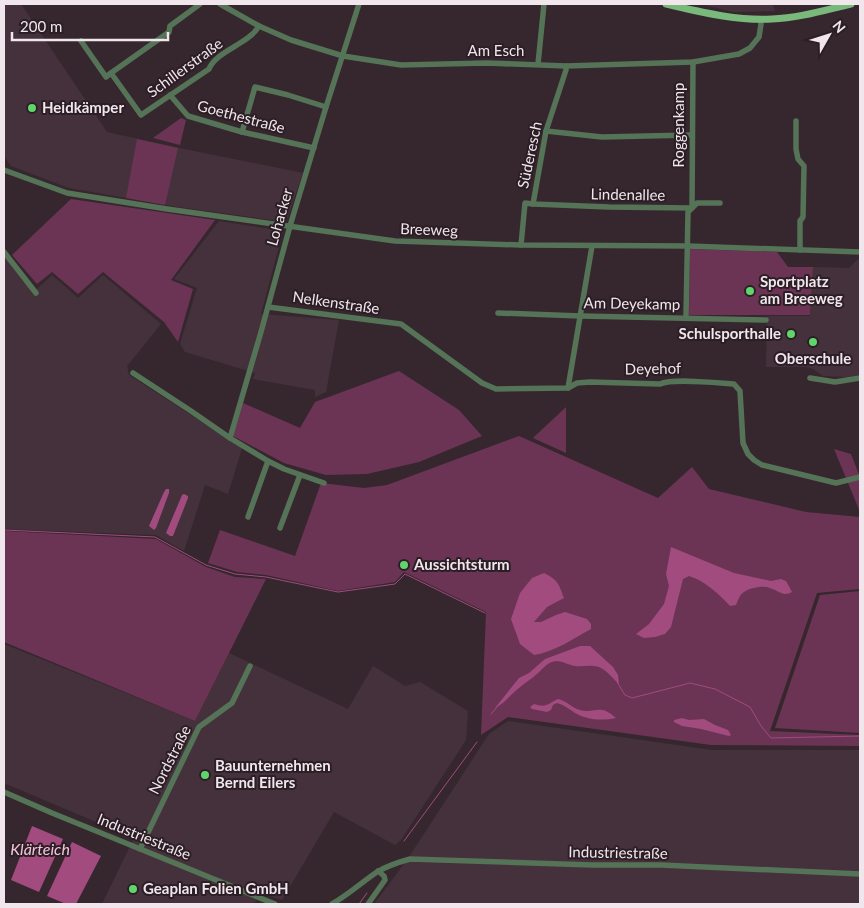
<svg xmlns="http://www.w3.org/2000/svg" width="864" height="908" font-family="Lato,sans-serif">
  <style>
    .built { fill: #45313c }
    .green { fill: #6b3454 }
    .water { fill: #a14b7e }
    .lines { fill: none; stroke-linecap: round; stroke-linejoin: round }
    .stream { stroke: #a14b7e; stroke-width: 1 }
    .minor { stroke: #557356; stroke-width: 5.5 }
    .major { stroke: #79ba7c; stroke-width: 7 }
    .poi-dot { fill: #60d56b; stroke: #2c1e25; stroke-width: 2 }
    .labels { text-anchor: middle; stroke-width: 4; stroke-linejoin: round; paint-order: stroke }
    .street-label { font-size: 15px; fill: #f0e6eb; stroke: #2c1e25 }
    .poi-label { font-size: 15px; font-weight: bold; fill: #f0e6eb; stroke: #2c1e25; text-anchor: start }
    .water-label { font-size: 16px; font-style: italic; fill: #f4c4dd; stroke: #2c1e25 }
  </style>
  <rect width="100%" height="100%" fill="#36272f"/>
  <g class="built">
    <polygon points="13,4 21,4 107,132 184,149 303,173 286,222 178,207 69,188 11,166 4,156 4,5"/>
    <polygon points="699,4 773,4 775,11 734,12"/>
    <polygon points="219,221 283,231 261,314 339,320 326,392 315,397 315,390 253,379 255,373 185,352 180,344 197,288 174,279"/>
    <polygon points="4,256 34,292 52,275 78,298 103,275 161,324 127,366 129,375 242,448 228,494 205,485 184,551 156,535 4,529"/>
    <polygon points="860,257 860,375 848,377 823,376 813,369 807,367 766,367 767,316 810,316 813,267 849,268"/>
    <polygon points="4,644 195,721 229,653 348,709 373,666 405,686 420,682 468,711 466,740 401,840 395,845 334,812 282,900 261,893 254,904 102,904 134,838 4,783"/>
    <polygon points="508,721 712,750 860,750 860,904 374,904 407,860 489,734"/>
  </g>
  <g class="green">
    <polygon points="181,118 186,120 180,145 153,138"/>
    <polygon points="137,139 178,148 165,205 126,198"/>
    <polygon points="71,199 215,220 171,280 193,289 178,342 164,322 103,272 78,294 52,272 37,284 12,255"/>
    <polygon points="690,249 777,252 788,267 813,267 810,315 689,315"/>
    <polygon points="399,371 459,410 482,436 419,462 367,474 326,475 284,463 233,436 243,403 300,428 315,402"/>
    <polygon points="566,407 566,453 533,438"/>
    <polygon points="519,436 658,498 692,467 709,489 806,512 860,517 860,589 817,593 770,731 860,735 860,746 711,745 508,717 481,735 486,612 404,572 395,582 338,591 266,575 237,572 208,563 220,530 295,556 321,483 364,488 387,485"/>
    <polygon points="834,449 851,454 860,477 860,512"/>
    <polygon points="4,531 156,539 206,567 235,577 266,579 195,721 4,642"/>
    <polygon points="860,591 860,733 775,728 820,595"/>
  </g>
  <g class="water">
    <polygon points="166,489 169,489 169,493 156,528 154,530 149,526 164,492"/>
    <polygon points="184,494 188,496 188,498 173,536 170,536 166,533 182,495"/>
    <path d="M671,547L734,573L771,581L781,579L786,581L792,592C783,597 779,591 770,588C764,585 749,588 744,592C739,595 738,601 736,605L730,606C719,594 705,581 689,576L683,579L671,627L665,634L655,637L644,638L636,634L649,624L664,604L669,586L666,574Z"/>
    <path d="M544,573C558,580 559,584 564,598L547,607L534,622H541L556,615L565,612L587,619L591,624V629C573,639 554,652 534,655L520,644L511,619L520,593L532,578Z"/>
    <path d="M580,646H590L613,667L618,675L619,684C611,677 605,667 594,666C588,665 581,667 575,666C568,665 563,661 556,661C547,662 543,669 537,674C532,679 524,683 519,688C510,695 505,703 495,708L519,678L529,673L545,659Z"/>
    <path d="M558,699C567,701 572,708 580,710C596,714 599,703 616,718C602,721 587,720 575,713C569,709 564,705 557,703L553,705L551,710L547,712L532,709L530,707L534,704C547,708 547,704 558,699Z"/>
    <polygon points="682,718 689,720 704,719 715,725 728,730 731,735 729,736 701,729 682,726 674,722 674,720"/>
    <polygon points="32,826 63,839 39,892 11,880"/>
    <polygon points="72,842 101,856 76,904 66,904 47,896"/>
  </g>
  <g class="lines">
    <g class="stream">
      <polyline points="4,530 155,537 206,565 235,574 266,577 338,592 395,584 405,574 485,613"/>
      <polyline points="617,682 625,695 632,698 690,683 715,689 750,707 761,726 771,738 860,736"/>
      <polyline points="491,714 497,707"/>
      <polyline points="404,841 477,742"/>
      <polyline points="359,904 367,893"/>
    </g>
    <g class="minor">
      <path d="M200,4L170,26L169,32L111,73L141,115L209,69C216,51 249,44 259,26"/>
      <polyline points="220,4 259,26 291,40 343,56 401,65 487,63 566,66 693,62 739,54 750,48 759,37 761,24 760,19"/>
      <polyline points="81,41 106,77 111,73"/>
      <polyline points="538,64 544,4"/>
      <polyline points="170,95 188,116 242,132 314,148"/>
      <polyline points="796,121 796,149 798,159 804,166 803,217 800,221 800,250"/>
      <polyline points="546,131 602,137 691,135"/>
      <polyline points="242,132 255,87 288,95 326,107"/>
      <polyline points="4,170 67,193 167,209 395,241 521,245 688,246 860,252"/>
      <polyline points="533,204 609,207 692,208 697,203 720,203"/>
      <polyline points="521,245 525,203 533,204 546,131 566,70 566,66"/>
      <polyline points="4,252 36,293"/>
      <path d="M268,307L401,324L482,383L496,389L568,388L577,383L590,382L660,384C673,378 718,383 734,384L740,391L743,443L748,454L754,460L762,465L836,483L860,477"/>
      <polyline points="498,313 581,316 766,320"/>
      <polyline points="686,317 688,212 692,208 693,62"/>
      <polyline points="133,373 191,411 230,438 268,461 284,469 324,483"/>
      <polyline points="810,378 835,382 860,378"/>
      <polyline points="568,388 592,246"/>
      <polyline points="230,438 261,332 290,226 326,107 359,4"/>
      <polyline points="248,517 268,461"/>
      <polyline points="280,528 300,475"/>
      <polyline points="4,792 52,813 275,904"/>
      <polyline points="140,849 199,727 232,703 250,666"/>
      <path d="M332,904C348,895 362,882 377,872C387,866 399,862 410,859L593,865H661L860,874"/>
      <polyline points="368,904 385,880 384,876 378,871"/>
    </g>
    <path class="major" d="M666,4C701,12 736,21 772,19C799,18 825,10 851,4"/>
  </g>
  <g class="poi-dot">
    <circle cx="32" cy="108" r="5"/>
    <circle cx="750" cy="291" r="5"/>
    <circle cx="791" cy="334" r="5"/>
    <circle cx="813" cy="342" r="5"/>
    <circle cx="404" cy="565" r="5"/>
    <circle cx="205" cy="775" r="5"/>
    <circle cx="133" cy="889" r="5"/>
  </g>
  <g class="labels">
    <g class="street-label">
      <text x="496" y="56">Am Esch</text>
      <text transform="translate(185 68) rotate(-36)" y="5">Schillerstraße</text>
      <text transform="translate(241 117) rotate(15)" y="5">Goethestraße</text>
      <text transform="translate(679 125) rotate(-90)" y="5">Roggenkamp</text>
      <text transform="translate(530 155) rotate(-78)" y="5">Süderesch</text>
      <text transform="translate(628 195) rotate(1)" y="5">Lindenallee</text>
      <text transform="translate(280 217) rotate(-74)" y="5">Lohacker</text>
      <text transform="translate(429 230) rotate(2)" y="5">Breeweg</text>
      <text transform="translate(336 303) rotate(8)" y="5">Nelkenstraße</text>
      <text transform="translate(632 304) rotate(1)" y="5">Am Deyekamp</text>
      <text transform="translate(653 369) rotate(-1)" y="5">Deyehof</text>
      <text transform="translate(170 760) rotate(-63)" y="5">Nordstraße</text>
      <text transform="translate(144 837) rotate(22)" y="5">Industriestraße</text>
      <text transform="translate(618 853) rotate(1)" y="5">Industriestraße</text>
    </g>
    <g class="poi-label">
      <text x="42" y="113">Heidkämper</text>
      <text x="760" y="287">Sportplatz<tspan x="760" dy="17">am Breeweg</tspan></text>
      <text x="781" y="339" text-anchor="end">Schulsporthalle</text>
      <text x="813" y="364" text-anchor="middle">Oberschule</text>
      <text x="414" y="570">Aussichtsturm</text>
      <text x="215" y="771">Bauunternehmen<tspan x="215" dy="17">Bernd Eilers</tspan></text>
      <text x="143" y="894">Geaplan Folien GmbH</text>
    </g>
    <g class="water-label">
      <text x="40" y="855">Klärteich</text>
    </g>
  </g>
  <rect width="864" height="908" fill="none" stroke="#f0e6eb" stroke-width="10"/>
  <g transform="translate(829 35) rotate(51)" stroke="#2c1e25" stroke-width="4" paint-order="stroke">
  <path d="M0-4L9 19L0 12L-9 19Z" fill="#f0e6eb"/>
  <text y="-8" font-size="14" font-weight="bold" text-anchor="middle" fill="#f0e6eb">N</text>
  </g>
  <path d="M12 32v8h156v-8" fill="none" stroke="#f0e6eb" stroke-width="2.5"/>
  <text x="20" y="32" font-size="15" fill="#f0e6eb" stroke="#2c1e25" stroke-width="4" paint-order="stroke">200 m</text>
</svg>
